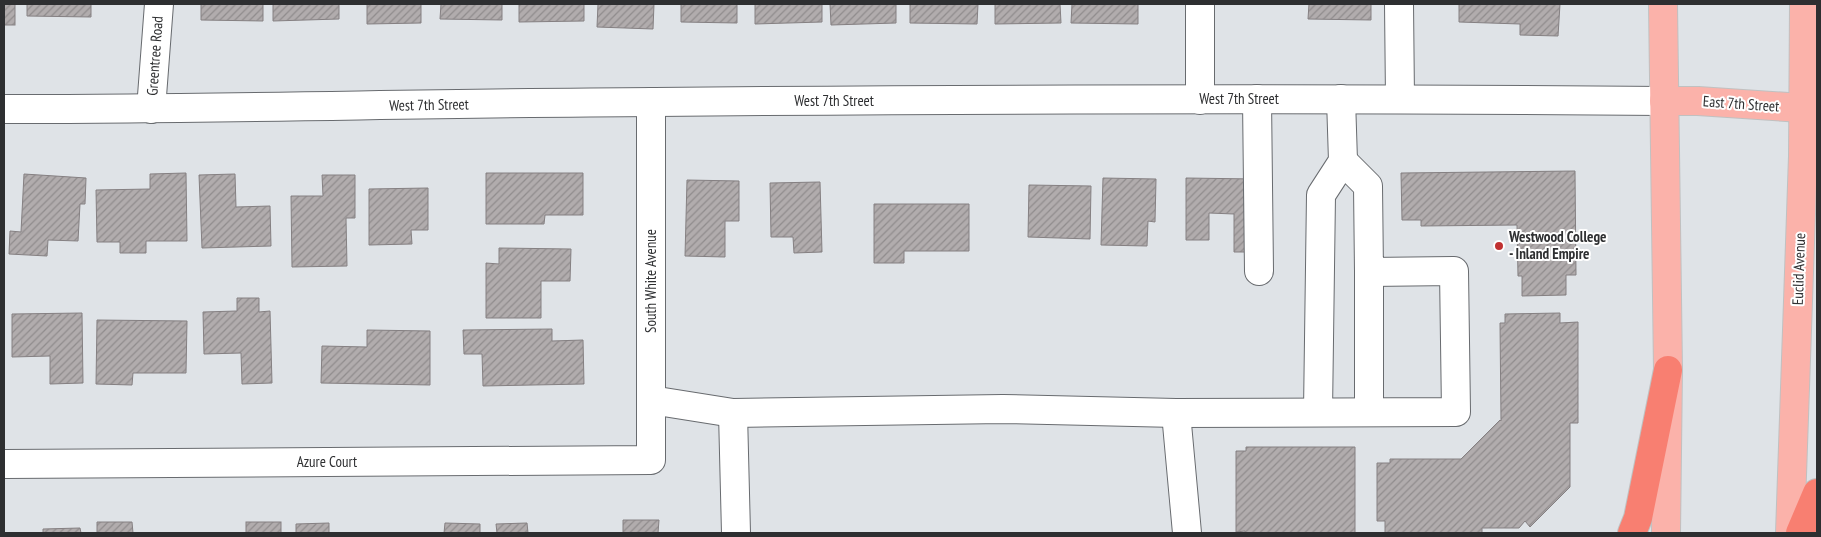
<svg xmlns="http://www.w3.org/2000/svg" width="1821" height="537" font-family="'PT Sans Narrow',sans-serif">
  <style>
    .building { fill: url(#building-hatch); stroke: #858082 }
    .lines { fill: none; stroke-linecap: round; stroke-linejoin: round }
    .minor-casing { stroke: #686b6f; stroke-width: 30 }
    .major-casing { stroke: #c0c1c1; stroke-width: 30 }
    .highway-casing { stroke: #c0c1c1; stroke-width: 30 }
    .minor { stroke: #fff; stroke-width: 28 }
    .major { stroke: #fbb2aa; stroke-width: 28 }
    .highway { stroke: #f87f71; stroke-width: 28 }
    .poi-dot { fill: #c03131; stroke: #fff; stroke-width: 2 }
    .labels { text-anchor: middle; stroke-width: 4; stroke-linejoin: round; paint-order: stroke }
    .street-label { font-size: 15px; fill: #2e2f31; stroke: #fff }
    .poi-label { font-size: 15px; font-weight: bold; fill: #2e2f31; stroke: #fff; text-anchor: start }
  </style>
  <defs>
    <pattern id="building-hatch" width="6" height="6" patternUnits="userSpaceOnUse" patternTransform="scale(1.25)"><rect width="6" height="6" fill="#b1acad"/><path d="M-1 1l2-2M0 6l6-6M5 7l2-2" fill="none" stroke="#908c8d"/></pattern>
  </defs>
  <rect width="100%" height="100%" fill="#dfe3e7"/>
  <g class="building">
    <rect x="4" y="4" width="11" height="21"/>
    <polygon points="27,4 91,4 91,17 27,16"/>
    <polygon points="201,4 263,4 263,21 201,20"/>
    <polygon points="273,4 339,4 339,19 273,21"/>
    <polygon points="367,4 421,4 421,23 367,24"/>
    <polygon points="441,4 502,4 502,20 440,19"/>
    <polygon points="519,4 584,4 584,21 519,22"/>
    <polygon points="598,4 654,4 653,29 597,27"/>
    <polygon points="681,4 737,4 737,23 681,22"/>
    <polygon points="755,4 822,4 822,22 755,24"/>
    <polygon points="830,4 896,4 896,23 831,25"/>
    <polygon points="910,4 978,4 977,24 910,23"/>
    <polygon points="995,4 1060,4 1061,23 995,24"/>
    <polygon points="1072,4 1138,4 1138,24 1071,23"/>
    <polygon points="1309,4 1371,4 1371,20 1308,19"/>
    <polygon points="1459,4 1560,4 1558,36 1520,35 1520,24 1459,22"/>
    <polygon points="1575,171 1576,275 1566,275 1566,295 1522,296 1522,276 1518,276 1517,225 1421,226 1421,220 1402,220 1401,173"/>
    <polygon points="186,173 187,241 146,241 146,253 120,253 120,242 97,242 96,190 150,189 150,174"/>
    <polygon points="486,173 583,173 583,215 545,215 544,224 486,224"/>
    <polygon points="24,174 86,178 85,204 80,204 78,241 48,240 47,256 9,254 10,231 21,232"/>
    <polygon points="235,174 236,207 270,206 271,246 202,248 199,175"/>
    <polygon points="322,175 355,175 355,218 346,218 347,266 292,267 291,196 323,196"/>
    <polygon points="1103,178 1156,179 1155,222 1148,221 1147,246 1101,245"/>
    <polygon points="1186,178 1255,179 1254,252 1234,252 1234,214 1209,213 1209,240 1186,240"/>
    <polygon points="687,180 739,181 739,221 725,221 725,257 685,256"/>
    <polygon points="820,182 822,252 794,253 793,237 771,237 770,183"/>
    <polygon points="1029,185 1091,186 1090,239 1028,237"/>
    <polygon points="428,188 428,230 411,230 412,244 369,245 369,189"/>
    <polygon points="874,204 969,204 969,251 904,251 904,263 874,263"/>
    <polygon points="499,248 571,249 570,281 541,281 541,318 486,318 486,263 499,264"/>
    <polygon points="237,298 259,298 259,312 270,311 272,383 242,384 241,353 204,354 203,312 237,311"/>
    <polygon points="82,313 83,383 50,384 50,356 12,357 12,314"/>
    <polygon points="1560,313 1560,323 1578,322 1578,423 1570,423 1570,487 1530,527 1525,521 1519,528 1482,528 1482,533 1385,533 1385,521 1377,521 1377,463 1390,463 1390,459 1461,459 1500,420 1501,421 1500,323 1505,323 1505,314"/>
    <polygon points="97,320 187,321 186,373 133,373 132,385 96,384"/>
    <polygon points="552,329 552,341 583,340 584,384 483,386 482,354 464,354 463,330"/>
    <polygon points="367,330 430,331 430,385 321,383 322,346 367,347"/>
    <polygon points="1246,447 1355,447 1355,533 1245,533 1245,531 1236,532 1236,451 1246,451"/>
    <polygon points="623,520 659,520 658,533 623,533"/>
    <polygon points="97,522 132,522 133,533 97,533"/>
    <rect x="246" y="522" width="35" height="11"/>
    <polygon points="329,523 329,533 296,533 296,524"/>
    <polygon points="445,523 480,524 480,533 444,533"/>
    <polygon points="527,523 528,533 497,533 496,524"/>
    <polygon points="80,528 81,533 43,533 43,529"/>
  </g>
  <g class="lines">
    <defs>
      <g id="minor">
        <polyline points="1200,4 1200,100"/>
        <polyline points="1399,4 1400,99"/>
        <polyline points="1257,99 1259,271"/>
        <path d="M4,109C221,109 438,103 655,102C991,99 1328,98 1664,101"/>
        <polyline points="151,109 159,4"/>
        <polyline points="1369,272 1369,412"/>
        <polyline points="651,400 733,413 1003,409 1176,413 1456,412 1454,271 1369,272 1368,186 1343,161"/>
        <polyline points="1318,412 1321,195 1343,161 1341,99"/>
        <polyline points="733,413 736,533"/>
        <polyline points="1176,413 1187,533"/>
        <polyline points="4,464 651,460 651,102"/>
      </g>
      <g id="major">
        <polyline points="1663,4 1668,370 1666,533"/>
        <polyline points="1664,101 1698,101 1817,109"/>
        <polyline points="1790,533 1803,156 1804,4"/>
      </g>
      <g id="highway">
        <polyline points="1632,533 1638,518 1668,370"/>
        <polyline points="1800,533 1817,493"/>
      </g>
    </defs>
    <use href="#minor" class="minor-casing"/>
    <use href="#major" class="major-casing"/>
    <use href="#highway" class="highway-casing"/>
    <use href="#minor" class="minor"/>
    <use href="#major" class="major"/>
    <use href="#highway" class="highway"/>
  </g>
  <circle class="poi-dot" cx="1499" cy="246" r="5"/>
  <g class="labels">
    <g class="street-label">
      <text transform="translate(155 56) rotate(-86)" y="5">Greentree Road</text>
      <text x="1239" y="104">West 7th Street</text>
      <text x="834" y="106">West 7th Street</text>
      <text transform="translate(1741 104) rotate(4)" y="5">East 7th Street</text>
      <text transform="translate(429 105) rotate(-1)" y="5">West 7th Street</text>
      <text transform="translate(1799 269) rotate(-88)" y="5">Euclid Avenue</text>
      <text transform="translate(651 281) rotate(-90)" y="5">South White Avenue</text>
      <text x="327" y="467">Azure Court</text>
    </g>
    <g class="poi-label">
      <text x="1509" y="242">Westwood College<tspan x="1509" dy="17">- Inland Empire</tspan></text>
    </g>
  </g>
  <rect width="1821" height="537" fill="none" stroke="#2e2f31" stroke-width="10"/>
</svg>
